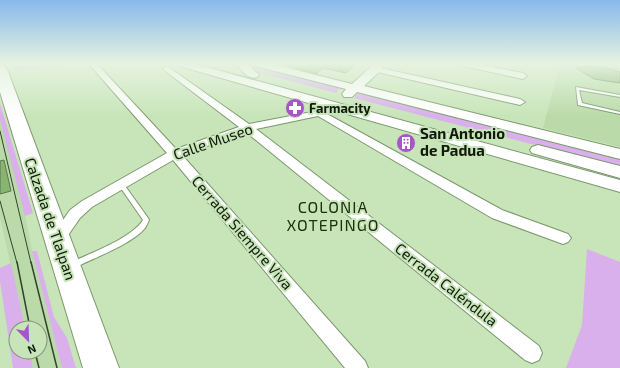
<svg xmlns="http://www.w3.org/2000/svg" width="620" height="368" font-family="'Exo 2',sans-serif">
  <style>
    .built { fill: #badba9 }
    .green { fill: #d9b0eb }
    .building { fill: #87b470; stroke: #5b754e }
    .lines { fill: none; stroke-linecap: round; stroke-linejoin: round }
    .lane-casing { stroke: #7b976e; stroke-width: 2 }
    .street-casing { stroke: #7b976e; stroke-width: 2 }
    .secondary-casing { stroke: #7b976e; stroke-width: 2 }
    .highway-casing { stroke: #7b976e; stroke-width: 2 }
    .lane { fill: #fff; fill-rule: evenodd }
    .street { fill: #fff; fill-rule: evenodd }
    .secondary { fill: #fff; fill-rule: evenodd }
    .highway { fill: #fff; fill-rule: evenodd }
    .tram-far1 { stroke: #34422c; stroke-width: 1 }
    .tram { stroke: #34422c; stroke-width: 1.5 }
    .labels { text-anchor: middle; stroke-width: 4; stroke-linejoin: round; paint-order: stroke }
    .far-poi-label { font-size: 13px; font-weight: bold; fill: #101a0a; stroke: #c8e5b9; text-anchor: start }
    .poi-label { font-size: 15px; font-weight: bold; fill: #101a0a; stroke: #c8e5b9; text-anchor: start }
    .street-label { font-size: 15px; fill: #101a0a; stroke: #c8e5b9 }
    .neighbourhood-label { font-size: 16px; letter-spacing: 1px; fill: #1a310c; stroke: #c8e5b9 }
  </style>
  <rect width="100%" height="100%" fill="#c8e5b9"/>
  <g class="built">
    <polygon points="560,64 620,64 620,147 543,128"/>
    <polygon points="0,120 23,203 32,251 62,368 33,368 30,352 40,352 40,328 25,328 0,218"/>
  </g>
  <g class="green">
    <polygon points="13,64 67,64 16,71"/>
    <polygon points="227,64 250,64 341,87 336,93"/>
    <polygon points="359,91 620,157 620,167 354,98"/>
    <polygon points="0,103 33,213 25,216 0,120"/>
    <polygon points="587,249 620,262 620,368 566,368 582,325"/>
    <polygon points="32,251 37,251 54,317 67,338 76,368 62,368"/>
    <polygon points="11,263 25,328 16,328 16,352 30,352 33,368 13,368 0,281 0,268"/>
  </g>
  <g class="building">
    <polygon points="283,64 356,64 346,73 323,68 316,74"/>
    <polygon points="587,66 604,67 620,72 620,83 594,79 576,68"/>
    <polygon points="4,160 11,191 0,194 0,161"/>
  </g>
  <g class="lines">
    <defs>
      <g id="lane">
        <polygon points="576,87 620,95 620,97 579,90 582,103 620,112 620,114 578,105"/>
        <path d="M121,182L123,183L148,218L149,220C148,223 146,226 145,228C132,244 94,258 76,267L73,268L70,267L69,265L70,263C90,253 131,239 143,220L118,184Z"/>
      </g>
      <g id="street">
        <polygon points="89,64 97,64 176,149 239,127 164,70 163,68 167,66 249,124 317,111 336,103 339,104 341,106 327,114 502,210 568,234 571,238 568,242 563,244 492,218 318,116 256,129 539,346 542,353 539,360 532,363 525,360 246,132 182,155 365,361 368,368 345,368 173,160 92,207 80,218 62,244 57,246 52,244 49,240 52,236 70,210 82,201 167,153"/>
        <polygon points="460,64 476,64 523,73 527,76 523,79 464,66"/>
        <polygon points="373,67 376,67 520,99 525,102 520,105 373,71"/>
      </g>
      <g id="secondary">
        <polygon points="178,64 195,64 620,180 620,192 179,66"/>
        <path d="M237,64H248L259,75L257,77C248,80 242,71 237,64Z"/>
        <polygon points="254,64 272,64 352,84 374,64 384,64 380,71 364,86 620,149 620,159 357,92 352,97 344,97 342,94 346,89 255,66"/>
        <polygon points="538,145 620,166 620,178 532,153 530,150 532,147"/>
      </g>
      <polygon id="highway" points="0,65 5,66 7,69 119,368 83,368 0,92"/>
    </defs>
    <use href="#lane" class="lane-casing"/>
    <use href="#street" class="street-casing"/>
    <use href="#secondary" class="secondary-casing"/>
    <use href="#highway" class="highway-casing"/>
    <use href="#lane" class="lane"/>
    <use href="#street" class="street"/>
    <use href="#secondary" class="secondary"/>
    <use href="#highway" class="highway"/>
    <g class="tram-far1">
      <polyline points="0,131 31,263"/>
      <polyline points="0,201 17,263"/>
    </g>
    <g class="tram">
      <polyline points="17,262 30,328"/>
      <polyline points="31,262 57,368"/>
      <polyline points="35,352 39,368"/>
    </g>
  </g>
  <linearGradient id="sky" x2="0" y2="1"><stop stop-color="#88b8ec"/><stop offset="0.55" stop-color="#e6f3e0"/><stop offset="1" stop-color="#e6f3e0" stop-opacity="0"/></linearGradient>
  <rect width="620" height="116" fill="url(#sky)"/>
  <defs>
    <symbol id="pharmacy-disc" viewBox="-11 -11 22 22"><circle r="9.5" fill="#a656c7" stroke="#c8e5b9"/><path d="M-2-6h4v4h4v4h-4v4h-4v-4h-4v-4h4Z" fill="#fff"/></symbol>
    <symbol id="building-disc" viewBox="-11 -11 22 22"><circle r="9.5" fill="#a656c7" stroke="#c8e5b9"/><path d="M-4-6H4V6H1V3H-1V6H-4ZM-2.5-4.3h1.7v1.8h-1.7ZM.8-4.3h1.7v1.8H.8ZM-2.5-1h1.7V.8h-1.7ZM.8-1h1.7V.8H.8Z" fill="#fff"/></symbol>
  </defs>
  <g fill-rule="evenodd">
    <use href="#pharmacy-disc" x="284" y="97" width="22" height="22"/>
    <use href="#building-disc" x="395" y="132" width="22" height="22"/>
  </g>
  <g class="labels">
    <g class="far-poi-label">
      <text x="309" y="113">Farmacity</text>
    </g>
    <g class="poi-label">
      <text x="420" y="139">San Antonio<tspan x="420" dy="17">de Padua</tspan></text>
    </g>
    <g class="street-label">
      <text transform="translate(213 142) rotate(-19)" y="5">Calle Museo</text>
      <text transform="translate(50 219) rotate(71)" y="5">Calzada de Tlalpan</text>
      <text transform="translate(242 233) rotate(49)" y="5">Cerrada Siempre Viva</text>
      <text transform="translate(446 285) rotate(38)" y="5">Cerrada Caléndula</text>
    </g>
    <g class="neighbourhood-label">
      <text x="333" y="213">COLONIA<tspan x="333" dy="18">XOTEPINGO</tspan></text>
    </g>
  </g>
  <g transform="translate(28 340) rotate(157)"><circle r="19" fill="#c8e5b9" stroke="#7e9473"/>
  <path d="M0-3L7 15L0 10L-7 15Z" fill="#a656c7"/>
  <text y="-6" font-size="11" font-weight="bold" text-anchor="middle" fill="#101a0a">N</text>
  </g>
</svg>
